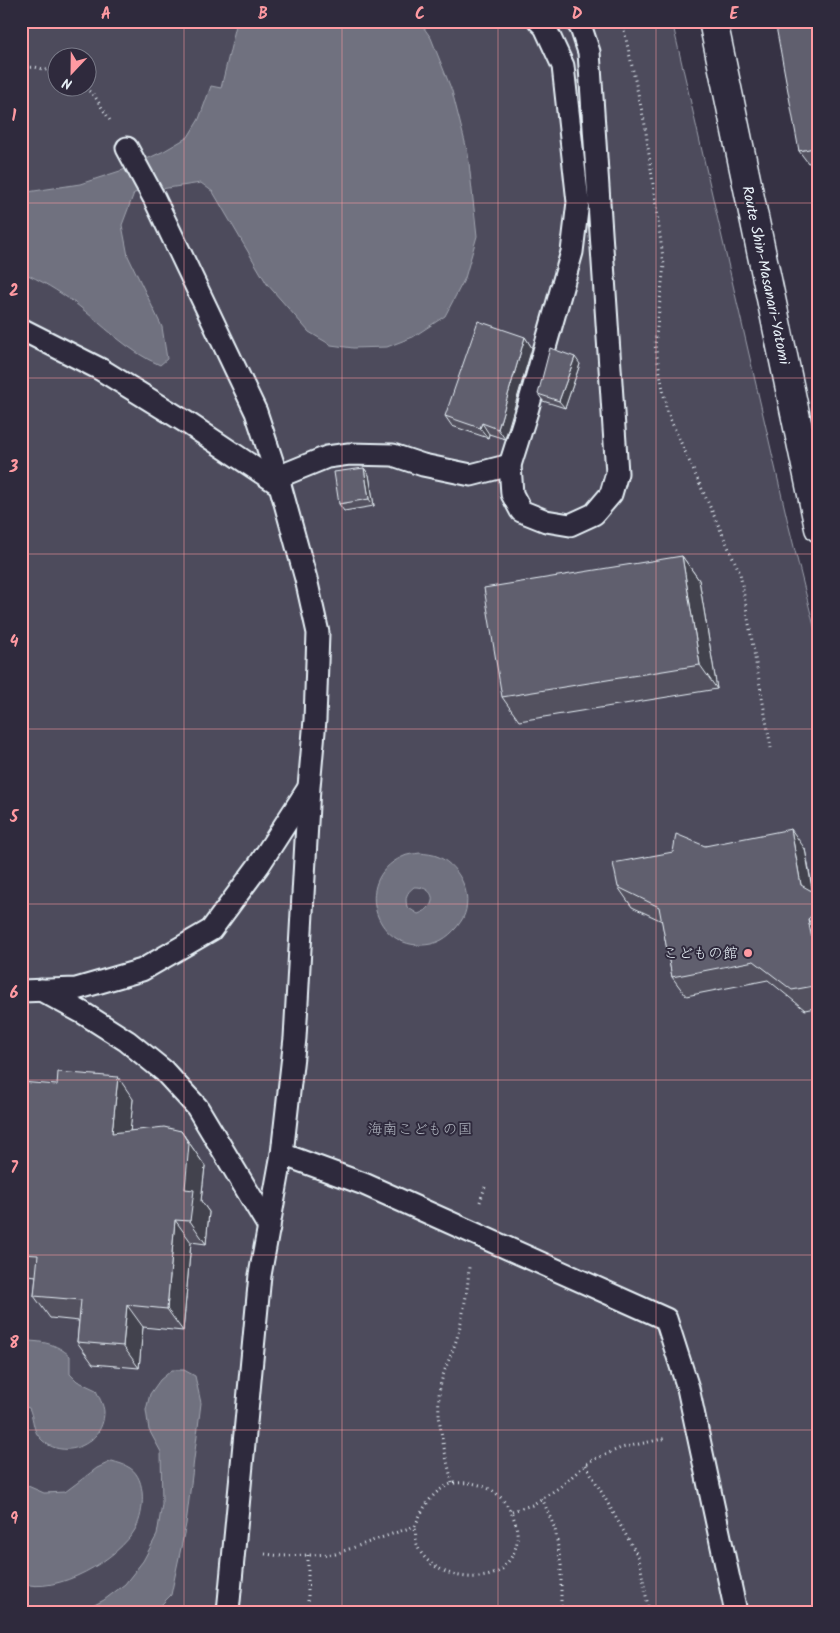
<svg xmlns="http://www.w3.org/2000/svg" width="840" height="1633" font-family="Kalam,'Klee One',sans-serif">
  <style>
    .green { fill: #4d4b5c; stroke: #9a9eaa; fill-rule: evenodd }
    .water { fill: #70717f; stroke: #a0a4af; fill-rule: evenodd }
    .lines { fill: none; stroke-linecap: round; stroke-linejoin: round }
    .service-casing { stroke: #e8f1f8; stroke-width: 25 }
    .secondary-casing { stroke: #e8f1f8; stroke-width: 31 }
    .path { stroke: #e8f1f8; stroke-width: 3; stroke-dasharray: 1 4; stroke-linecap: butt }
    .service { stroke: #2f2a3d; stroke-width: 21 }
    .secondary { stroke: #2f2a3d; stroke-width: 28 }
    .wall { fill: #53515f; stroke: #e8f1f8 }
    .shaded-wall { fill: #43424d; stroke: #e8f1f8 }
    .building { fill: #605e6e; stroke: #e8f1f8 }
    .grid { fill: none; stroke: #ff9aa2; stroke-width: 1; stroke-opacity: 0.55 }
    .poi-dot { fill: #ff9aa2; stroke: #2f2a3d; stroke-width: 2 }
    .labels { text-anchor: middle; stroke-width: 4; stroke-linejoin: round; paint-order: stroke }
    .street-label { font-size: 15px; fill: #e8f1f8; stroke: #2f2a3d }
    .poi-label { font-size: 15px; fill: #e8f1f8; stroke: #2f2a3d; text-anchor: end }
    .park-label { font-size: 15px; fill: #b2b7c1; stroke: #2f2a3d }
    .neatline { fill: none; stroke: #ff9aa2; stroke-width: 2 }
    .grid-label { font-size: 16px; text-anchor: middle; font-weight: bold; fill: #ff9aa2 }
  </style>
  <rect width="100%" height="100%" fill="#363244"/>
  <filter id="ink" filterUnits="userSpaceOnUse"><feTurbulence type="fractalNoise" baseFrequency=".02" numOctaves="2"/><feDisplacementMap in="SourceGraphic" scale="10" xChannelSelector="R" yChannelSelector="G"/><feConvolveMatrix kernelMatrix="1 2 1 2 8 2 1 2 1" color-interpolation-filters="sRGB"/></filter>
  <g filter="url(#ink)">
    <path class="green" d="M21,21H672L788,523L819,646V1612H21ZM58,58H88V88H58Z"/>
    <g class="water">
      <path d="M237,21H419L431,38L452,91L468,154L477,236L465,278L445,316L413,337L387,347L353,348L331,345L309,332L267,284L213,192L201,183L134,193L122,225L128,256L162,327L167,359L160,365C127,351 103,325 75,303C58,291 41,280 21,272V193L80,184L123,170L164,151L188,137L199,119L211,86L221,88Z"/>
      <path d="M420,853C426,854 433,854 439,857C460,867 474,896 463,918C456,930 445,941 431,944C376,955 351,880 402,857C407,854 414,854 420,853ZM414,887C436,886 439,907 418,914L407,907C405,898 406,893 414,887Z"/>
      <path d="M23,1341C41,1341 56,1343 70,1356V1374L77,1381L96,1390C98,1396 104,1405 104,1412C104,1448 56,1463 37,1434C33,1428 33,1416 29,1408L21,1405V1342Z"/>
      <polygon points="172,1370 184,1370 195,1376 201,1403 186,1524 171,1595 154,1612 81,1612 104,1600 125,1584 143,1561 157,1535 162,1504 161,1452 149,1430 146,1410 150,1394 160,1380"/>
      <path d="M112,1461C118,1463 124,1464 130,1468C147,1479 144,1512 136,1528C119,1559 56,1596 21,1583V1481L28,1486L44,1493L65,1492L97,1468Z"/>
    </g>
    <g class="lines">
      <defs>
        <g id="service">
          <polyline points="539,21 545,27 563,66 578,202 572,252 527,411 510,465 512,494 521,511 546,521 570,525 594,514 611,494 617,473 589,52 581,28 576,21"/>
          <polyline points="127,148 154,198 256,412 280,485 306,579 318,633 315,720 309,787 295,1038 282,1154 260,1275 228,1612"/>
          <polyline points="21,329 100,369 189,424 280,485"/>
          <polyline points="278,477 327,457 349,454 393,455 423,465 471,475 510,465"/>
          <polyline points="41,990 83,1013 127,1041 164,1071 197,1107 269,1227"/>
          <polyline points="21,991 76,989 142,970 211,930 259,865 308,789"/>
          <polyline points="282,1154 364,1184 666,1319 688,1388 736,1612"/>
        </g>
        <polyline id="secondary" points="713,21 819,528"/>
      </defs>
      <use href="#service" class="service-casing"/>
      <use href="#secondary" class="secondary-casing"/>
      <g class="path">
        <polyline points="622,21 645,125 664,265 655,345 667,412 740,573 771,748"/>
        <polyline points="21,68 35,67 58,73"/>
        <polyline points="85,88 94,95 111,122"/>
        <polyline points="480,1202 485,1187"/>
        <polyline points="586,1465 639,1558 649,1612"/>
        <path d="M452,1483C446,1455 437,1425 439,1396C440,1376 451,1357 457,1338C463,1315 468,1291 469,1266"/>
        <polyline points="542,1498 555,1529 561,1565 561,1612"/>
        <polyline points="512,1511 532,1505 560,1487 590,1461 621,1448 667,1438"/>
        <path d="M265,1554L282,1556L335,1554L415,1526C423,1508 432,1491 451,1484C456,1482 464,1483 470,1483C479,1484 490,1488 497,1494C517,1512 526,1543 506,1564C504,1567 501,1571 498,1572C474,1584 434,1575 420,1551C415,1543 416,1535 415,1526"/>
        <polyline points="308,1555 308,1612"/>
      </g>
      <use href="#service" class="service"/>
      <use href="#secondary" class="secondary"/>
    </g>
    <g class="wall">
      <polygon points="819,21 819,161 808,163 799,151"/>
      <polygon points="525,337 532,348 505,439 489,434 488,438 452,426 445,416"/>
      <polygon points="580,364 565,408 543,401 538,394"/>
      <polygon points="364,468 369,475 374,506 344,511 339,504"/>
      <polygon points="682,556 699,580 717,689 519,721 502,697"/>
      <polygon points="705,846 805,849 813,891 819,895 819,1007 805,1010 768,980 686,996 672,977 662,921 632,907 618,887"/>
      <polygon points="21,1082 133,1099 130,1131 181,1131 205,1166 201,1201 209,1212 206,1244 191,1242 183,1331 143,1327 139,1368 93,1364 77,1342 79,1321 50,1318 34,1296 36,1276 21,1274"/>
    </g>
    <g class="shaded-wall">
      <polygon points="525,337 532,348 505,439 498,429"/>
      <polygon points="575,357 580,364 565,408 559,401"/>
      <polygon points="482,423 489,434 488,438 480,428"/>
      <polygon points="364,468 369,475 374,506 369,499"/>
      <polygon points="682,556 699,580 717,689 700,665"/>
      <polygon points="791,829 805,849 815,905 801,885"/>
      <polygon points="808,919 819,935 819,974"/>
      <polygon points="118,1077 133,1099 128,1156 112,1133"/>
      <polygon points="181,1131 205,1166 201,1201 209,1212 206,1244 190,1221 185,1189"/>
      <polygon points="175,1220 191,1242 183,1331 167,1309"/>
      <polygon points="127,1305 143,1327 139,1368 123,1346"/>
    </g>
    <g class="building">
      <polygon points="775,21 819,21 819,147 799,151"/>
      <polygon points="478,321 525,337 498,429 482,423 480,428 445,416"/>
      <polygon points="550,348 575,357 559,401 538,394"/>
      <polygon points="364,468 369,499 339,504 334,472"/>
      <polygon points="682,556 700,665 502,697 484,588"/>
      <polygon points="791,829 801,885 819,895 819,909 808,919 819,974 819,985 792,990 754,961 672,977 659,907 618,887 613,863 673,852 676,834 705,846"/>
      <polygon points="58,1072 118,1077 112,1133 164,1127 181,1131 189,1144 185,1189 194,1190 190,1221 175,1220 167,1309 127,1305 123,1346 77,1342 81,1300 34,1296 38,1255 21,1254 21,1082 57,1085"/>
    </g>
  </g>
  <path class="grid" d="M184,21V1612M342,21V1612M498,21V1612M656,21V1612M21,203H819M21,378H819M21,554H819M21,729H819M21,904H819M21,1080H819M21,1255H819M21,1430H819"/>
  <circle class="poi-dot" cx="748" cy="953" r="5"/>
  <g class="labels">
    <g class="street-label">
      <text transform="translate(766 275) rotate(78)" y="5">Route Shin-Masanari-Yatomi</text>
    </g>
    <g class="poi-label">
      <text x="738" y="958">こどもの館</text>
    </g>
    <g class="park-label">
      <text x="420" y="1134">海南こどもの国</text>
    </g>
  </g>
  <rect width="840" height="1633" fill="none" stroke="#2f2a3d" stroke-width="55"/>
  <g transform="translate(72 72) rotate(202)"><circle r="24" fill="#2f2a3d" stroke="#797a88"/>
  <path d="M0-4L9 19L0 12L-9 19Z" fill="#ff9aa2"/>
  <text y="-8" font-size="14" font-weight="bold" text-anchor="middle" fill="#e8f1f8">N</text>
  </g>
  <rect x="28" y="28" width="784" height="1578" class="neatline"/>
  <g class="grid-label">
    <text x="106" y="19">A</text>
    <text x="263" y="19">B</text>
    <text x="420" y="19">C</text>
    <text x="577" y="19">D</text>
    <text x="734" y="19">E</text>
    <text x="14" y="121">1</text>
    <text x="14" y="296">2</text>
    <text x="14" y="472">3</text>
    <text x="14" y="647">4</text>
    <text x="14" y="822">5</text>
    <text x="14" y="998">6</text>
    <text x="14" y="1173">7</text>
    <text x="14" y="1348">8</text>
    <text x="14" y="1524">9</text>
  </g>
</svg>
